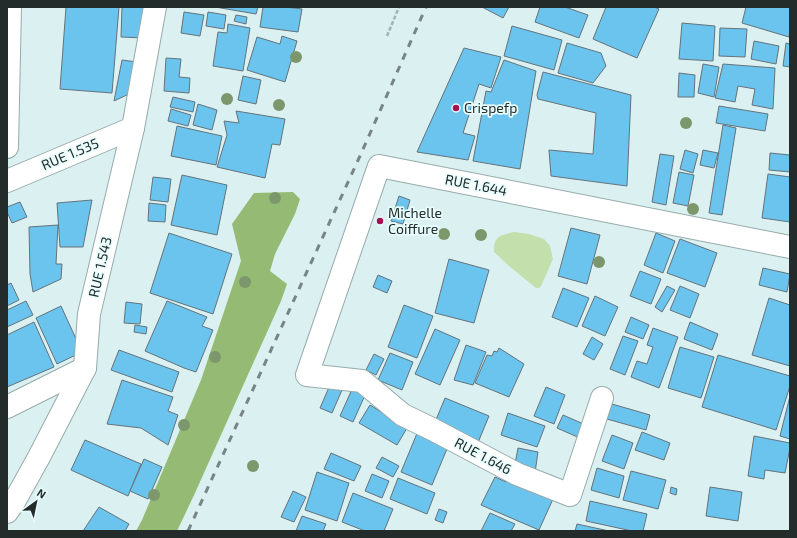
<svg xmlns="http://www.w3.org/2000/svg" width="797" height="538" font-family="'Exo 2',sans-serif">
  <style>
    .green { fill: #c3dfac }
    .forest { fill: #94ba73 }
    .building { fill: #6ac4ee; stroke: #64737b }
    .lines { fill: none; stroke-linecap: round; stroke-linejoin: round }
    .minor-casing { stroke: #97abab; stroke-width: 24 }
    .path { stroke: #a2b3b3; stroke-width: 2.5; stroke-dasharray: 4 2; stroke-linecap: butt }
    .minor { stroke: #fff; stroke-width: 22 }
    .rail { stroke: #778585; stroke-width: 3; stroke-dasharray: 7 7; stroke-linecap: butt }
    .tree { fill: #7c976c }
    .poi-dot { fill: #a41051; stroke: #e8fdfd; stroke-width: 1.5 }
    .labels { text-anchor: middle; stroke-width: 3.5; stroke-linejoin: round; paint-order: stroke }
    .poi-label { font-size: 14px; fill: #232b2b; stroke: #e8fdfd; text-anchor: start }
    .street-label { font-size: 14px; fill: #232b2b; stroke: #e8fdfd }
  </style>
  <rect width="100%" height="100%" fill="#dbf0f0"/>
  <path class="green" d="M514,232L529,234L544,239L550,246L553,259L541,286L539,288H536L509,266L494,252C493,236 501,235 514,232Z"/>
  <polygon class="forest" points="293,192 300,199 295,214 275,254 270,271 287,284 281,301 195,493 177,531 136,531 142,520 201,380 241,261 232,224 254,193"/>
  <g class="building">
    <polygon points="66,7 119,7 112,93 60,89"/>
    <polygon points="122,7 145,7 144,38 121,37"/>
    <polygon points="215,7 258,7 256,14"/>
    <polygon points="263,7 286,7 302,9 298,32 260,27"/>
    <polygon points="482,7 509,7 503,18"/>
    <polygon points="540,7 565,7 588,15 579,38 535,22"/>
    <polygon points="606,7 654,7 659,9 637,58 593,39"/>
    <polygon points="746,7 787,7 790,8 790,31 789,37 742,23"/>
    <polygon points="184,12 204,15 200,36 181,33"/>
    <polygon points="208,12 226,15 224,29 206,26"/>
    <polygon points="236,15 247,17 246,24 234,21"/>
    <polygon points="682,23 715,26 713,61 679,59"/>
    <polygon points="228,24 250,28 243,71 213,66 218,32 227,33"/>
    <polygon points="512,26 562,40 554,70 504,56"/>
    <polygon points="720,28 747,29 745,57 719,56"/>
    <polygon points="282,36 297,41 285,82 247,70 257,37 280,44"/>
    <polygon points="754,41 779,46 776,64 751,59"/>
    <polygon points="567,43 601,53 606,66 593,83 558,73"/>
    <polygon points="786,43 790,44 790,67 783,66"/>
    <polygon points="464,48 501,57 491,88 479,84 463,133 475,136 468,160 417,152"/>
    <polygon points="166,58 181,59 179,77 190,78 189,93 164,91"/>
    <polygon points="122,60 137,62 131,93 114,101"/>
    <polygon points="504,60 536,71 520,169 473,161 486,91 491,92"/>
    <polygon points="703,64 719,67 714,97 698,93"/>
    <polygon points="723,64 775,68 773,109 752,105 755,89 738,86 735,102 715,98"/>
    <polygon points="543,72 631,95 627,186 551,176 549,150 593,154 596,113 538,99 537,95"/>
    <polygon points="679,73 695,75 694,97 678,97"/>
    <polygon points="243,76 261,80 256,104 238,100"/>
    <polygon points="173,97 195,102 193,112 170,107"/>
    <polygon points="198,104 217,110 212,130 193,125"/>
    <polygon points="719,106 768,114 765,131 716,123"/>
    <polygon points="171,109 191,115 188,126 168,121"/>
    <polygon points="236,111 285,119 280,145 272,144 265,178 217,167 227,135 224,121 239,123"/>
    <polygon points="723,125 736,128 722,215 709,213"/>
    <polygon points="177,126 222,136 216,165 171,156"/>
    <polygon points="685,150 698,154 693,173 680,169"/>
    <polygon points="703,150 718,153 714,168 700,165"/>
    <polygon points="770,153 790,155 790,172 769,170"/>
    <polygon points="660,154 674,156 666,205 652,202"/>
    <polygon points="679,172 694,175 688,206 673,203"/>
    <polygon points="768,174 790,177 790,222 762,218"/>
    <polygon points="182,175 227,185 217,235 171,225"/>
    <polygon points="153,177 171,179 168,202 150,200"/>
    <polygon points="399,196 410,200 403,224 391,221"/>
    <polygon points="92,200 83,247 60,247 57,203"/>
    <polygon points="20,202 27,217 12,223 7,212 7,207"/>
    <polygon points="149,203 166,205 165,222 148,221"/>
    <polygon points="58,225 56,264 62,264 61,279 33,292 30,274 29,227"/>
    <polygon points="571,228 600,235 587,284 558,276"/>
    <polygon points="169,233 232,254 213,314 150,293"/>
    <polygon points="656,233 675,241 663,273 644,265"/>
    <polygon points="680,239 717,253 705,287 667,273"/>
    <polygon points="449,259 489,270 474,323 435,313"/>
    <polygon points="763,268 790,274 787,292 759,285"/>
    <polygon points="640,271 661,279 651,304 630,296"/>
    <polygon points="378,275 392,281 387,293 373,287"/>
    <polygon points="11,283 19,300 7,306 7,285"/>
    <polygon points="667,286 675,290 662,312 655,307"/>
    <polygon points="680,286 699,294 690,318 670,310"/>
    <polygon points="563,288 589,298 577,327 552,317"/>
    <polygon points="595,296 618,307 605,336 582,326"/>
    <polygon points="769,298 790,305 790,366 752,355"/>
    <polygon points="26,301 33,315 7,327 7,310"/>
    <polygon points="167,301 207,317 202,326 213,330 196,372 184,368 145,351"/>
    <polygon points="126,302 142,304 140,324 124,323"/>
    <polygon points="404,305 433,316 417,358 388,347"/>
    <polygon points="61,306 82,352 57,364 36,318"/>
    <polygon points="631,317 649,325 643,339 625,332"/>
    <polygon points="34,322 54,367 7,387 7,335"/>
    <polygon points="690,322 718,334 712,350 684,339"/>
    <polygon points="135,325 147,327 146,334 134,332"/>
    <polygon points="653,328 678,337 659,388 631,377 637,361 647,364 653,347 647,345"/>
    <polygon points="435,329 460,340 440,385 415,374"/>
    <polygon points="623,336 638,341 625,375 610,369"/>
    <polygon points="592,337 603,344 594,360 583,354"/>
    <polygon points="466,345 486,352 473,385 454,380"/>
    <polygon points="680,347 714,357 701,398 668,388"/>
    <polygon points="499,348 524,364 509,397 475,383 487,355 492,356 494,351 497,352"/>
    <polygon points="119,350 179,372 172,392 111,370"/>
    <polygon points="390,353 413,362 402,390 378,380"/>
    <polygon points="374,354 384,359 376,375 366,370"/>
    <polygon points="718,355 790,376 790,386 776,430 702,407"/>
    <polygon points="122,380 173,397 168,411 178,415 168,445 141,428 107,424"/>
    <polygon points="330,385 342,390 332,413 320,408"/>
    <polygon points="353,387 366,393 353,422 340,416"/>
    <polygon points="546,387 565,395 554,424 534,416"/>
    <polygon points="790,396 790,439 780,436"/>
    <polygon points="445,398 489,416 477,445 433,427"/>
    <polygon points="612,404 650,415 646,430 607,419"/>
    <polygon points="370,405 407,428 397,445 359,423"/>
    <polygon points="508,413 545,426 537,447 501,435"/>
    <polygon points="563,415 588,426 582,439 557,428"/>
    <polygon points="418,431 449,444 432,485 401,472"/>
    <polygon points="642,432 670,443 664,460 635,450"/>
    <polygon points="612,435 633,443 624,469 602,461"/>
    <polygon points="754,436 790,443 790,448 785,473 765,470 764,479 748,476"/>
    <polygon points="85,440 141,464 128,496 71,470"/>
    <polygon points="518,448 538,452 535,473 514,469"/>
    <polygon points="331,453 361,466 354,481 324,469"/>
    <polygon points="382,457 399,466 393,477 376,468"/>
    <polygon points="144,459 162,467 148,499 130,491"/>
    <polygon points="597,468 624,476 619,498 591,490"/>
    <polygon points="631,471 666,480 658,509 623,500"/>
    <polygon points="317,472 349,483 337,521 305,510"/>
    <polygon points="372,474 389,481 382,498 365,491"/>
    <polygon points="495,477 506,482 508,478 553,499 539,530 481,505"/>
    <polygon points="398,478 435,493 427,514 390,499"/>
    <polygon points="671,487 677,489 676,495 670,493"/>
    <polygon points="710,487 742,492 738,521 706,516"/>
    <polygon points="293,491 306,497 294,522 281,517"/>
    <polygon points="353,493 393,509 384,531 365,531 342,522"/>
    <polygon points="590,501 647,514 643,531 632,531 586,521"/>
    <polygon points="99,507 129,524 125,531 83,531"/>
    <polygon points="439,509 447,512 443,523 435,520"/>
    <polygon points="490,513 515,524 511,531 481,531"/>
    <polygon points="302,516 326,524 323,531 296,531"/>
    <polygon points="577,524 609,531 575,531"/>
  </g>
  <g class="lines">
    <defs>
      <g id="minor">
        <polyline points="7,147 10,7"/>
        <polyline points="7,181 133,128"/>
        <polyline points="602,398 570,495 517,474 432,429 403,415 362,381 307,375 379,166 790,247"/>
        <polyline points="7,407 85,368"/>
        <polyline points="7,512 14,502 39,457 85,368 89,314 133,128 155,7"/>
      </g>
    </defs>
    <use href="#minor" class="minor-casing"/>
    <polyline class="path" points="387,36 399,7"/>
    <use href="#minor" class="minor"/>
    <polyline class="rail" points="188,531 360,156 426,7"/>
  </g>
  <g class="tree">
    <circle cx="296" cy="57" r="6"/>
    <circle cx="227" cy="99" r="6"/>
    <circle cx="279" cy="105" r="6"/>
    <circle cx="686" cy="123" r="6"/>
    <circle cx="275" cy="198" r="6"/>
    <circle cx="693" cy="209" r="6"/>
    <circle cx="444" cy="234" r="6"/>
    <circle cx="481" cy="235" r="6"/>
    <circle cx="599" cy="262" r="6"/>
    <circle cx="245" cy="282" r="6"/>
    <circle cx="215" cy="357" r="6"/>
    <circle cx="184" cy="425" r="6"/>
    <circle cx="253" cy="466" r="6"/>
    <circle cx="154" cy="495" r="6"/>
  </g>
  <g class="poi-dot">
    <circle cx="456" cy="108" r="4"/>
    <circle cx="380" cy="221" r="4"/>
  </g>
  <g class="labels">
    <g class="poi-label">
      <text x="464" y="113">Crispefp</text>
      <text x="388" y="218">Michelle<tspan x="388" dy="16">Coiffure</tspan></text>
    </g>
    <g class="street-label">
      <text transform="translate(70 154) rotate(-23)" y="5">RUE 1.535</text>
      <text transform="translate(476 185) rotate(11)" y="5">RUE 1.644</text>
      <text transform="translate(100 267) rotate(-77)" y="5">RUE 1.543</text>
      <text transform="translate(483 456) rotate(28)" y="5">RUE 1.646</text>
    </g>
  </g>
  <rect width="797" height="538" fill="none" stroke="#232b2b" stroke-width="16"/>
  <g transform="translate(36 502) rotate(33)" stroke="#e8fdfd" stroke-width="3" paint-order="stroke">
  <path d="M0-3L7 15L0 10L-7 15Z" fill="#232b2b"/>
  <text y="-6" font-size="11" font-weight="bold" text-anchor="middle" fill="#232b2b">N</text>
  </g>
</svg>
